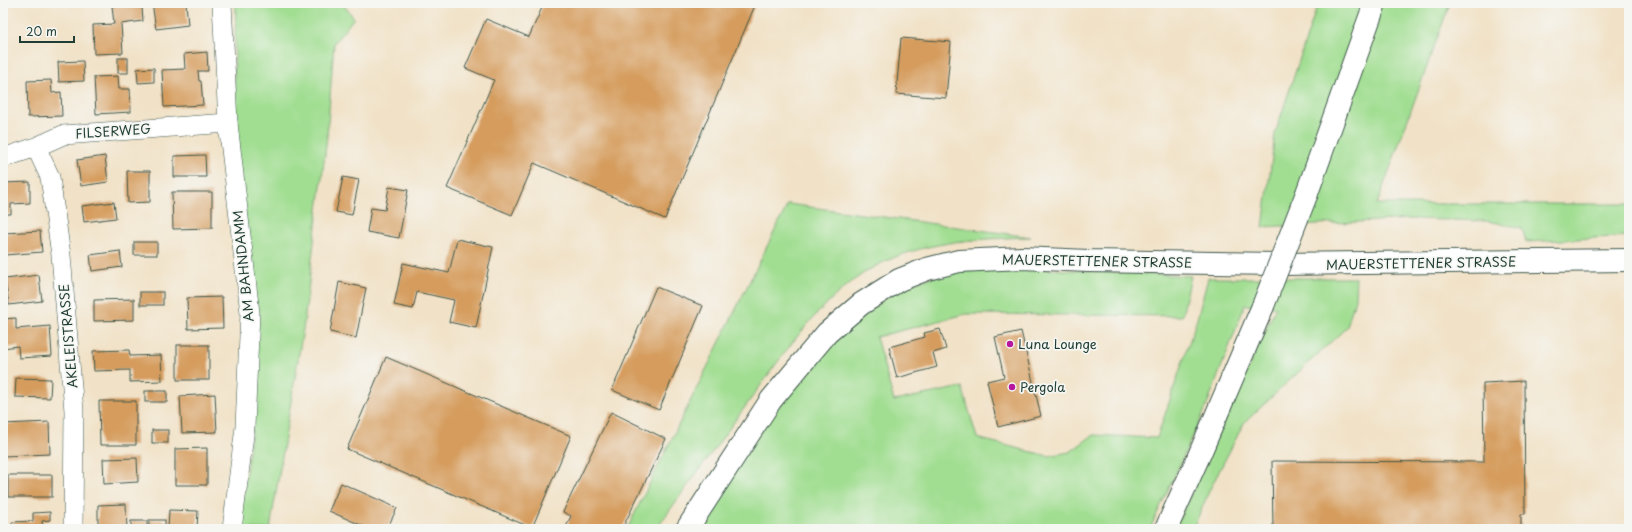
<svg xmlns="http://www.w3.org/2000/svg" width="1632" height="532" font-family="'Playpen Sans',sans-serif">
  <style>
    .green { fill: #a1de92; stroke: #608e63 }
    .building { fill: #d59c5d }
    .lines { fill: none; stroke-linecap: round; stroke-linejoin: round }
    .street-casing { stroke: #3e564a; stroke-width: 20 }
    .secondary-casing { stroke: #3e564a; stroke-width: 24 }
    .primary-casing { stroke: #3e564a; stroke-width: 24 }
    .street { stroke: #fff; stroke-width: 19 }
    .secondary { stroke: #fff; stroke-width: 22 }
    .primary { stroke: #fff; stroke-width: 22 }
    .primary-bridge-casing { stroke: #3e564a; stroke-width: 24; stroke-linecap: butt }
    .primary-bridge { stroke: #fff; stroke-width: 22 }
    .poi-dot { fill: #b5179e; stroke: #f6f6f2; stroke-width: 1.5 }
    .labels { text-anchor: middle; stroke-width: 3.5; stroke-linejoin: round; paint-order: stroke }
    .street-label { font-size: 13px; fill: #1f3d34; stroke: #f6f6f2 }
    .poi-label { font-size: 13px; fill: #1f3d34; stroke: #f6f6f2; text-anchor: start }
  </style>
  <rect width="100%" height="100%" fill="#f6f6f2"/>
  <filter id="ink" filterUnits="userSpaceOnUse"><feTurbulence type="fractalNoise" baseFrequency=".025" numOctaves="2"/><feDisplacementMap in="SourceGraphic" scale="8" xChannelSelector="R" yChannelSelector="G"/><feConvolveMatrix kernelMatrix="1 2 1 2 8 2 1 2 1" color-interpolation-filters="sRGB"/></filter>
  <filter id="wash" filterUnits="userSpaceOnUse"><feTurbulence type="fractalNoise" baseFrequency=".012" numOctaves="4" result="noise"/><feDisplacementMap in="SourceGraphic" scale="16" xChannelSelector="R" yChannelSelector="G"/><feGaussianBlur stdDeviation="0.9" result="paint"/><feColorMatrix in="noise" values="0 0 0 0 0 0 0 0 0 0 0 0 0 0 0 0 0 1.4 0 .05"/><feComposite in="paint" operator="in"/></filter>
  <g filter="url(#wash)">
    <rect width="100%" height="100%" fill="#f1e2c7"/>
    <g class="green">
      <polygon points="236,3 342,3 354,18 334,43 327,137 304,323 270,529 238,529 252,429 233,124"/>
      <polygon points="1318,3 1450,3 1377,204 1629,204 1629,236 1526,242 1522,228 1487,221 1413,219 1263,227 1275,134"/>
      <path d="M788,204L1031,237C981,239 933,240 886,261C826,288 783,355 745,407C715,448 686,488 656,529H627Z"/>
      <polygon points="1023,268 1191,276 1182,316 966,314 876,337 894,401 962,387 977,438 1048,456 1070,452 1093,435 1157,438 1197,319 1208,278 1356,278 1355,299 1347,327 1244,423 1210,489 1193,529 1175,529 1276,307 1245,305 1205,410 1150,529 776,529 773,524 763,529 693,529 776,409 830,339 904,285 962,269"/>
    </g>
    <g id="blocks">
      <g class="building">
        <polygon points="152,3 186,3 188,25 156,29"/>
        <polygon points="544,3 756,3 665,219 534,163 512,215 447,188 494,80 465,68 486,19 529,37"/>
        <polygon points="133,5 133,7 142,7 143,21 121,24 123,53 94,54 93,25 114,24 112,6"/>
        <polygon points="901,38 951,42 946,98 896,94"/>
        <polygon points="207,52 208,71 198,71 199,81 201,81 203,105 164,107 162,70 185,69 184,54"/>
        <rect x="118" y="58" width="10" height="15"/>
        <polygon points="83,61 84,81 59,82 58,62"/>
        <polygon points="154,68 154,82 138,83 137,69"/>
        <polygon points="3,73 6,73 7,88 3,88"/>
        <polygon points="118,76 119,89 130,89 131,112 96,114 94,77"/>
        <polygon points="51,80 52,93 61,92 62,116 28,117 27,81"/>
        <polygon points="205,155 206,177 174,177 174,156"/>
        <polygon points="105,156 108,182 81,186 77,160"/>
        <polygon points="127,171 150,171 150,202 128,203"/>
        <polygon points="343,177 359,180 352,215 336,212"/>
        <polygon points="30,182 30,203 11,204 11,214 3,214 3,183"/>
        <polygon points="389,187 408,190 399,238 367,232 371,208 385,210"/>
        <polygon points="172,192 212,192 212,228 173,229"/>
        <polygon points="114,202 116,218 84,222 82,206"/>
        <polygon points="40,231 42,252 5,255 4,233"/>
        <polygon points="457,239 493,247 476,328 449,322 454,300 417,292 413,309 394,305 403,263 449,273"/>
        <rect x="134" y="242" width="23" height="13"/>
        <polygon points="120,251 122,267 92,271 90,255"/>
        <polygon points="39,275 42,301 9,305 5,279"/>
        <polygon points="339,282 366,288 356,338 330,332"/>
        <polygon points="656,287 703,306 659,410 612,390"/>
        <rect x="140" y="292" width="23" height="13"/>
        <polygon points="222,297 223,328 188,329 187,298"/>
        <polygon points="134,299 134,320 94,321 94,300"/>
        <polygon points="16,318 16,329 50,326 52,356 19,358 18,346 3,348 3,319"/>
        <polygon points="940,329 946,349 933,353 937,367 897,378 889,347 925,337 924,333"/>
        <polygon points="1021,331 1041,416 998,427 987,381 1004,377 995,337"/>
        <rect x="177" y="345" width="32" height="35"/>
        <polygon points="129,350 130,356 161,355 162,381 130,382 130,370 94,371 93,351"/>
        <polygon points="386,357 571,436 532,528 347,449"/>
        <polygon points="16,378 51,379 50,398 15,397"/>
        <polygon points="1524,381 1525,514 1521,514 1521,529 1273,529 1272,461 1484,462 1483,383"/>
        <rect x="145" y="391" width="22" height="11"/>
        <polygon points="215,394 217,432 182,433 180,396"/>
        <polygon points="99,401 136,401 136,445 100,445"/>
        <polygon points="611,412 666,439 622,529 565,529 571,516 563,512"/>
        <polygon points="49,422 50,454 3,456 3,424"/>
        <rect x="152" y="430" width="16" height="13"/>
        <polygon points="207,448 207,485 175,485 175,449"/>
        <polygon points="137,458 138,482 104,484 103,459"/>
        <rect x="8" y="475" width="44" height="22"/>
        <polygon points="341,483 397,508 387,529 370,529 329,511"/>
        <polygon points="126,504 127,529 98,529 98,505"/>
        <polygon points="169,510 198,511 197,529 168,529"/>
        <polygon points="50,512 50,520 42,521 43,529 12,529 12,522 33,521 33,513"/>
        <rect x="149" y="520" width="16" height="9"/>
        <rect x="131" y="521" width="16" height="8"/>
      </g>
    </g>
  </g>
  <g filter="url(#ink)">
    <use href="#blocks" fill-opacity="0" stroke="#3e564a" stroke-width="1"/>
    <g class="lines">
      <defs>
        <g id="street">
          <polyline points="222,3 228,123 250,313 245,427 232,529"/>
          <polyline points="36,147 50,177 61,255 74,411 73,529"/>
          <polyline points="3,158 36,147 63,135 228,123"/>
        </g>
        <polyline id="secondary" points="687,529 771,400 827,333 861,304 899,280 927,269 959,261 1022,258 1088,261 1279,264 1629,260"/>
        <g id="primary">
          <polyline points="1307,193 1375,3"/>
          <polyline points="1166,529 1198,458 1263,306"/>
        </g>
      </defs>
      <use href="#street" class="street-casing"/>
      <use href="#secondary" class="secondary-casing"/>
      <use href="#primary" class="primary-casing"/>
      <use href="#street" class="street"/>
      <use href="#secondary" class="secondary"/>
      <use href="#primary" class="primary"/>
      <defs>
        <polyline id="primary-bridge" points="1263,306 1307,193"/>
      </defs>
      <use href="#primary-bridge" class="primary-bridge-casing"/>
      <use href="#primary-bridge" class="primary-bridge"/>
    </g>
  </g>
  <g class="poi-dot">
    <circle cx="1010" cy="344" r="4"/>
    <circle cx="1012" cy="387" r="4"/>
  </g>
  <g class="labels">
    <g class="street-label">
      <text transform="translate(113 131) rotate(-4)" y="5">FILSERWEG</text>
      <text transform="translate(1097 261) rotate(1)" y="5">MAUERSTETTENER STRASSE</text>
      <text transform="translate(1421 263) rotate(-1)" y="5">MAUERSTETTENER STRASSE</text>
      <text transform="translate(243 266) rotate(-96)" y="5">AM BAHNDAMM</text>
      <text transform="translate(68 336) rotate(-95)" y="5">AKELEISTRASSE</text>
    </g>
    <g class="poi-label">
      <text x="1018" y="349">Luna Lounge</text>
      <text x="1020" y="392">Pergola</text>
    </g>
  </g>
  <rect width="1632" height="532" fill="none" stroke="#f6f6f2" stroke-width="16"/>
  <path d="M20 36v6h54v-6" fill="none" stroke="#1f3d34" stroke-width="2"/>
  <text x="26" y="36" font-size="12" fill="#1f3d34" stroke="#f6f6f2" stroke-width="3" paint-order="stroke">20 m</text>
</svg>
